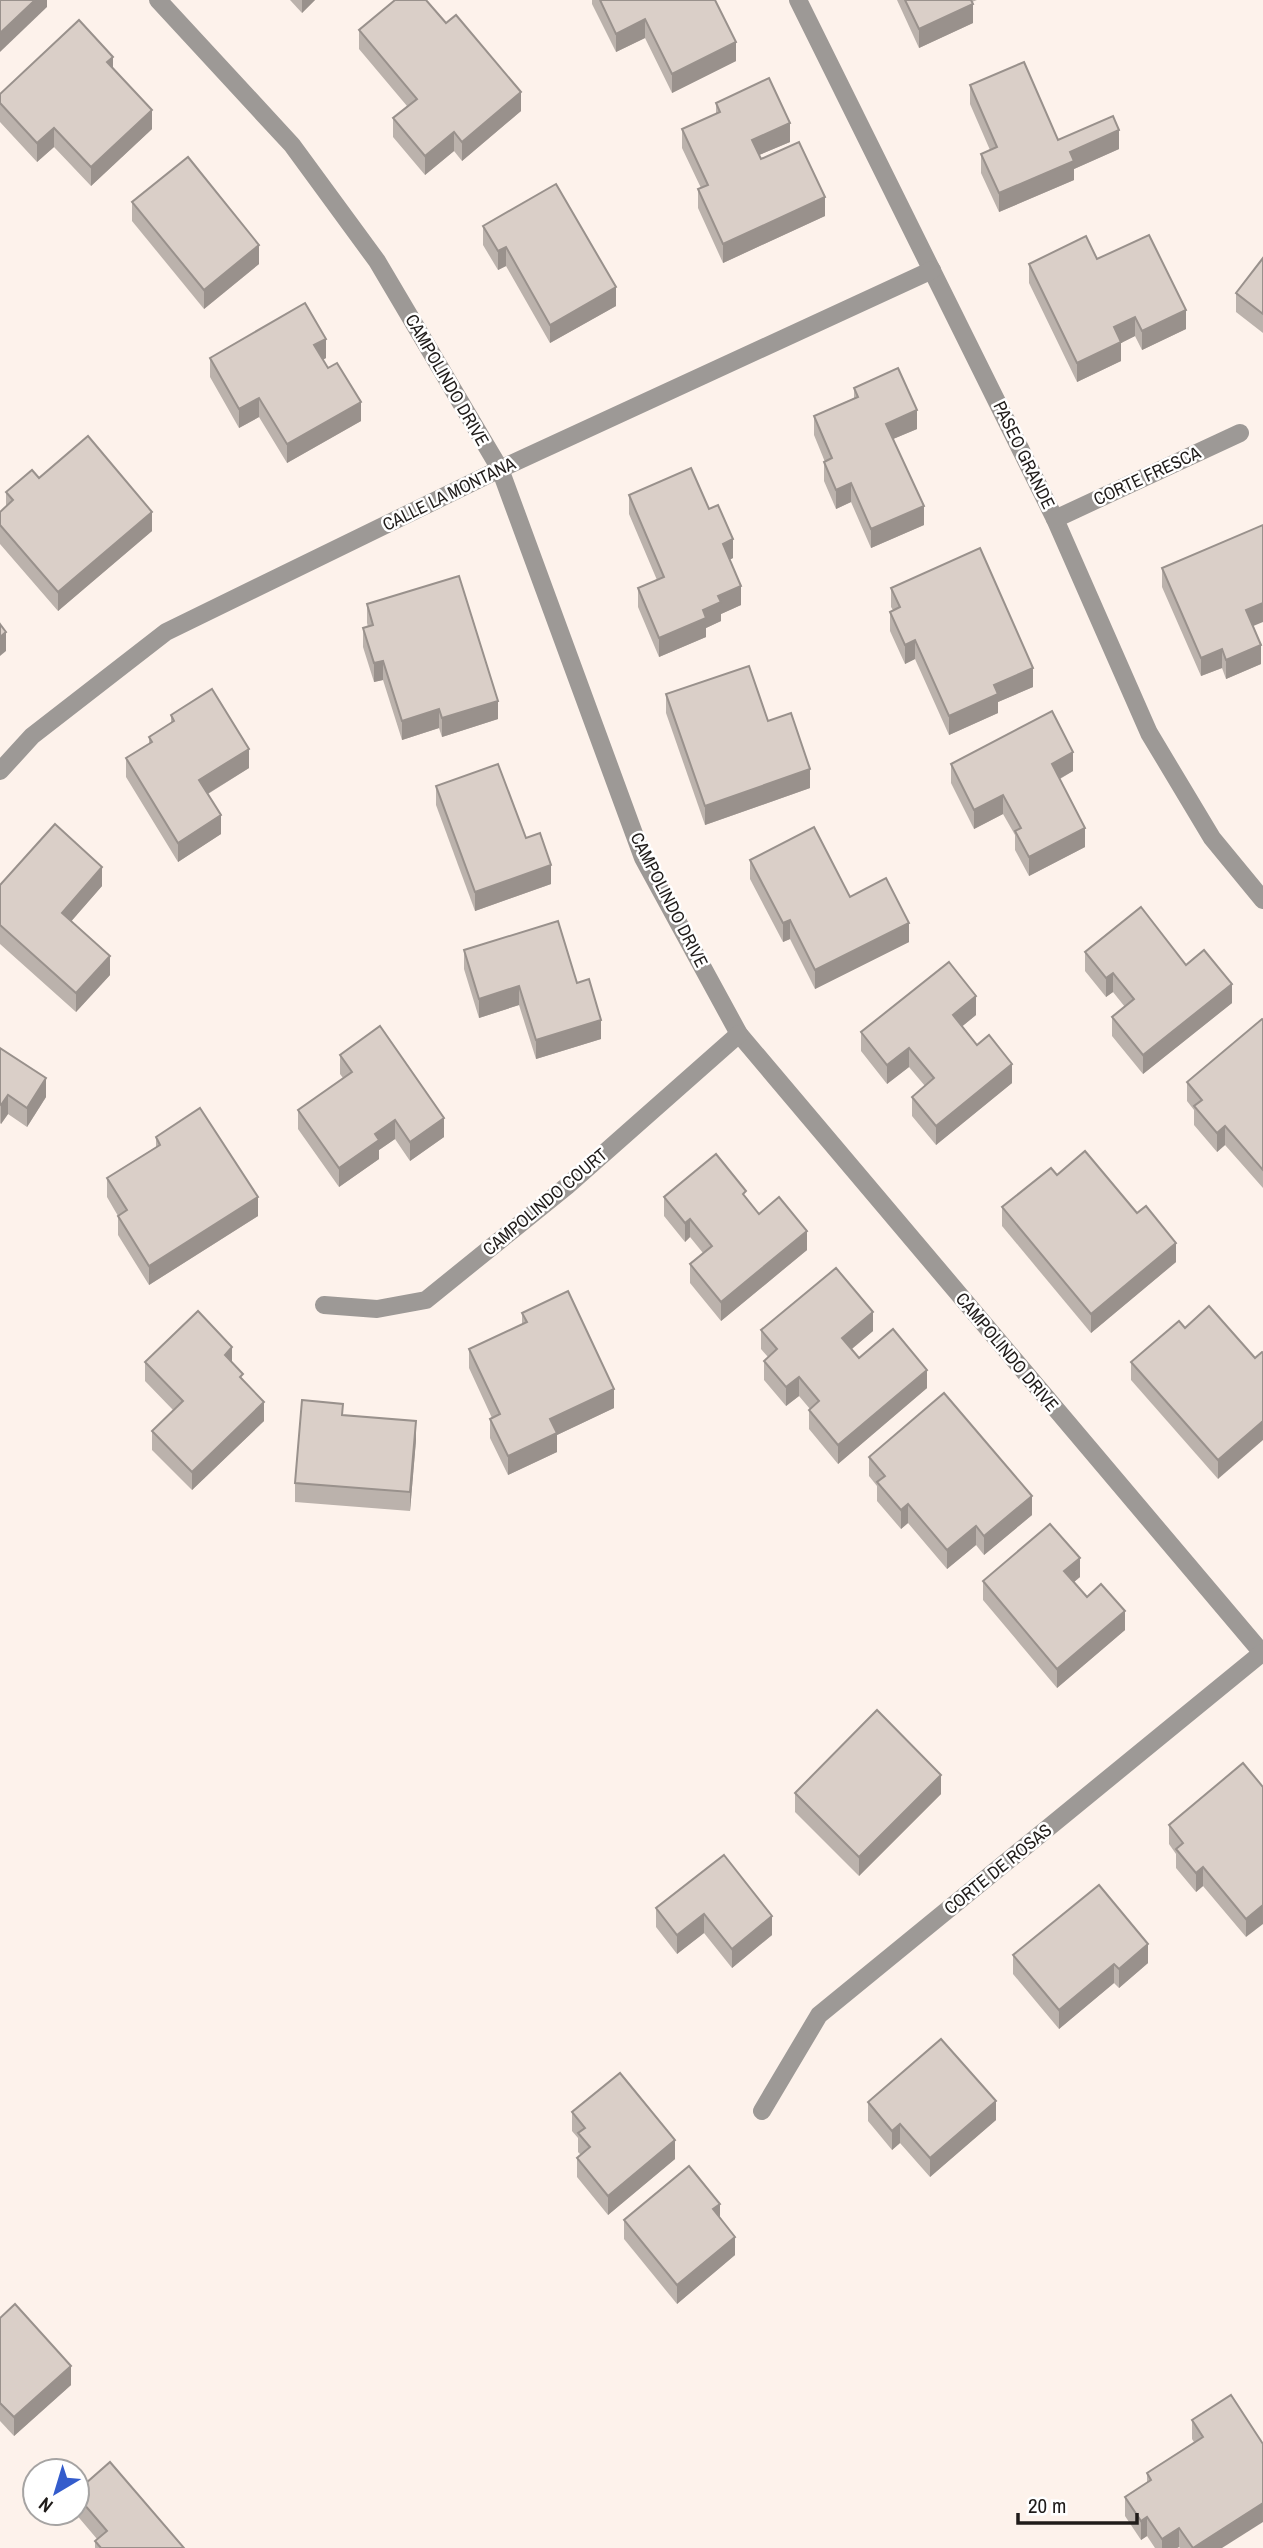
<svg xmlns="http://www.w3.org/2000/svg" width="1263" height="2548" font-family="'Archivo Narrow',sans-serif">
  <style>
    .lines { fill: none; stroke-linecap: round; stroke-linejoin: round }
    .minor { stroke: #9d9996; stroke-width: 18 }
    .wall { fill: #bbb2ac }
    .shaded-wall { fill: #99918c }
    .building { fill: #dacfc8; stroke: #99918c; stroke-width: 2 }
    .labels { text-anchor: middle; stroke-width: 5; stroke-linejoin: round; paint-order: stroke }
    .street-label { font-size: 18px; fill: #201c1a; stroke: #fff }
  </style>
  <rect width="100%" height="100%" fill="#fdf2eb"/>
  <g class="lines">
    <g class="minor">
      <polyline points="158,0 292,145 377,261 500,469 643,858 739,1034 1263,1654"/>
      <polyline points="798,0 1055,519 1149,733 1212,838 1263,900"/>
      <polyline points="1055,519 1240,433"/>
      <polyline points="0,771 32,736 166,632 500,469 932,270"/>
      <polyline points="324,1305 377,1309 426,1300 567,1186 739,1034"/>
      <polyline points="762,2111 819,2015 1262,1653"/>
    </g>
  </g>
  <g class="wall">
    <polygon points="290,0 315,0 302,13"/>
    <polygon points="592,0 715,0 736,61 672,93 645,38 616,52 592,4"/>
    <polygon points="897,0 977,0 972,2 973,23 919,48"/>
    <polygon points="359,30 521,111 462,161 454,151 425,175 393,137 393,118 407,106 359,49"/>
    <polygon points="113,68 152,129 91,186 54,147 37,162 0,122 0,94"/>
    <polygon points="970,85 1058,140 1119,149 1074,169 1074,180 999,212 981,173 981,154 990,150 970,104"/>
    <polygon points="716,103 790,142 759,155 761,159 825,216 723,263 698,208 698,189 701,188 682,148 682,129 716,114"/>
    <polygon points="132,202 259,264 204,309 132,221"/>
    <polygon points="483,226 616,306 550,343 506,266 498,270 483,245"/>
    <polygon points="1263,258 1263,333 1236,312 1236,293"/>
    <polygon points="1097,259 1186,329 1142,350 1135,336 1121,343 1121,361 1077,382 1029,283 1029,264"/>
    <polygon points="210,358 326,358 323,360 361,421 287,463 259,417 239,428 210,377"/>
    <polygon points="854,388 917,429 893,439 924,525 871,548 851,502 836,509 824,481 824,462 825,462 814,435 814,416 854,398"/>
    <polygon points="39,478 152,531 58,611 0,544 0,512 6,507 6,492"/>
    <polygon points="629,495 709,509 733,558 729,560 741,605 721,614 721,621 706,628 706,637 659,657 638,607 638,588 657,580 629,514"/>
    <polygon points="1162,568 1253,626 1261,664 1226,679 1222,668 1201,676 1162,587"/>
    <polygon points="891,588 1033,687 998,702 998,713 949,735 915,659 905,664 890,631 890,612 893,610 891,607"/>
    <polygon points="367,604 498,719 442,737 439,728 402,740 383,680 374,682 363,647 363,628 368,627 367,623"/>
    <polygon points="666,694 768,721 810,788 705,825 666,713"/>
    <polygon points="171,715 249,768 208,794 221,834 178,862 126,777 126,758 149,744 149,737 171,723"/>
    <polygon points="951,764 1073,771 1060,779 1085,847 1029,876 1015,850 1015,835 1003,814 974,829 951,783"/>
    <polygon points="436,786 526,838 551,884 475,911 436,805"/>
    <polygon points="750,860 850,897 909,942 815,989 790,939 783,942 750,879"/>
    <polygon points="0,885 102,886 71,921 110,975 76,1012 0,944"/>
    <polygon points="464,950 577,983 601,1039 536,1059 519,1005 479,1018 464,969"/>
    <polygon points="1085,952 1186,965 1232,1003 1143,1074 1112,1036 1112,1017 1125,1007 1113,992 1106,997 1085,971"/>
    <polygon points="976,1015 962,1026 977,1045 1012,1083 936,1145 912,1116 912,1097 925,1086 909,1067 887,1084 861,1051 861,1032"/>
    <polygon points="1263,1020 1263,1188 1225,1145 1217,1152 1194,1125 1194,1110 1187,1101 1187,1082"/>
    <polygon points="0,1048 46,1097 27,1127 8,1114 1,1124 0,1123"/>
    <polygon points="340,1055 444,1137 410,1161 395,1139 379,1150 379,1159 339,1187 298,1129 298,1110 343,1078 340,1074"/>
    <polygon points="156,1137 258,1216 149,1285 118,1235 118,1216 107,1197 107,1178 156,1147"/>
    <polygon points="1057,1175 1176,1262 1091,1333 1002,1226 1002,1207"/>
    <polygon points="664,1197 746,1197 759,1214 807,1250 721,1321 690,1283 690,1264 703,1253 690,1237 685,1242 664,1216"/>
    <polygon points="522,1313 614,1408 557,1435 557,1452 508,1475 490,1438 490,1419 492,1418 469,1368 469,1349 522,1324"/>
    <polygon points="1185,1328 1255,1358 1218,1479 1131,1380 1131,1362"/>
    <polygon points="761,1330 873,1331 852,1349 859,1358 927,1388 838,1464 809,1429 809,1410 810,1409 799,1396 786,1406 764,1380 764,1361 768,1357 761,1349"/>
    <polygon points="145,1362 232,1362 243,1380 264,1421 192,1490 152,1450 152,1431 173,1410 145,1381"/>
    <polygon points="343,1415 416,1440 410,1511 295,1502 295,1483"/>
    <polygon points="869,1457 1032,1515 984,1555 976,1545 947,1569 908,1523 901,1529 877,1501 877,1486 869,1476"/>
    <polygon points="1080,1577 1074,1582 1087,1597 1125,1630 1057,1688 983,1600 983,1581"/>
    <polygon points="1263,1787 1246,1937 1203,1886 1196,1892 1176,1868 1176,1854 1169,1844 1169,1825"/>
    <polygon points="795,1793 941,1794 859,1876 795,1812"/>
    <polygon points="724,1855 772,1935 732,1968 704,1933 677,1954 656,1927 656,1908"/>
    <polygon points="1013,1955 1148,1963 1119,1988 1114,1983 1059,2029 1013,1974"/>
    <polygon points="868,2102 996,2120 930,2177 900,2143 892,2150 868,2121"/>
    <polygon points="572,2112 675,2159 608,2215 577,2177 577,2158 581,2155 578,2152 578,2138 572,2131"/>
    <polygon points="624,2220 735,2255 677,2304 624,2239"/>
    <polygon points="0,2318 71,2385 14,2436 0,2421"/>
    <polygon points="1231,2395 1222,2548 1180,2548 1179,2547 1177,2548 1155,2548 1147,2536 1141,2540 1125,2516 1125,2497 1147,2483 1147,2473 1194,2442 1192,2439 1192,2420"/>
    <polygon points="77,2491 184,2548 95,2548 95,2541 97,2539 75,2513 77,2513"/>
  </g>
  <g class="shaded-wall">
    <polygon points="35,0 47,0 47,7 0,52 0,33"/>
    <polygon points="302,0 315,0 302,13"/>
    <polygon points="973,4 973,23 919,48 919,29"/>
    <polygon points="645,19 645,38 616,52 616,34"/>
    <polygon points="736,42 736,61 672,93 672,74"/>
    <polygon points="113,57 113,75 107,62"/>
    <polygon points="521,92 521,111 462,161 462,142"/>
    <polygon points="152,110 152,129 91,186 91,167"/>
    <polygon points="790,123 790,142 752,158 752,140"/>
    <polygon points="54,128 54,147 37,162 37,143"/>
    <polygon points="1119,130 1119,149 1074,169 1074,180 999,212 999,193 1070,152"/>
    <polygon points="454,132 454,151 425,175 425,156"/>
    <polygon points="825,197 825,216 723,263 723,244"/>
    <polygon points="259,245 259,264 204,309 204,290"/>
    <polygon points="506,247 506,266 498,270 498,251"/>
    <polygon points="616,287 616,306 550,343 550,325"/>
    <polygon points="1186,310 1186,329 1142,350 1142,331"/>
    <polygon points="1135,317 1135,336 1121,343 1121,361 1077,382 1077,363 1114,327"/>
    <polygon points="326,339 326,358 314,364 314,345"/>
    <polygon points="259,398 259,417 239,428 239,409"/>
    <polygon points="361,402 361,421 287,463 287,444"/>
    <polygon points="917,410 917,429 886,442 886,424"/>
    <polygon points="851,483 851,502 836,509 836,490"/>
    <polygon points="924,506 924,525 871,548 871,529"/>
    <polygon points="152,512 152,531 58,611 58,592"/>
    <polygon points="733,539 733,558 723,563 723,544"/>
    <polygon points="741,586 741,605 721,614 721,621 706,628 706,637 659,657 659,638 703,610 718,596"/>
    <polygon points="1263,603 1263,622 1246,629 1246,610"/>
    <polygon points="6,632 6,651 0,656 0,637"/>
    <polygon points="915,640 915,659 905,664 905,645"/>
    <polygon points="1261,645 1261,664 1226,679 1226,660"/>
    <polygon points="1222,649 1222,668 1201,676 1201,658"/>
    <polygon points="383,661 383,680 374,682 374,663"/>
    <polygon points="1033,668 1033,687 998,702 998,713 949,735 949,716 994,685"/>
    <polygon points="498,701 498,719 442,737 442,718"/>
    <polygon points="439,709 439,728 402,740 402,721"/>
    <polygon points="249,749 249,768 199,799 199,780"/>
    <polygon points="1073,752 1073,771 1052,783 1052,764"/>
    <polygon points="810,769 810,788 705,825 705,806"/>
    <polygon points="1003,795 1003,814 974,829 974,810"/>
    <polygon points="221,815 221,834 178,862 178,843"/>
    <polygon points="1085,828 1085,847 1029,876 1029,857"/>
    <polygon points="551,865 551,884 475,911 475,892"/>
    <polygon points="102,867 102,886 62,932 62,913"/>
    <polygon points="790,920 790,939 783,942 783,923"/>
    <polygon points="909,923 909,942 815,989 815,970"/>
    <polygon points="110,956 110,975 76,1012 76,993"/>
    <polygon points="1113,973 1113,992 1106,997 1106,978"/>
    <polygon points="1232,984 1232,1003 1143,1074 1143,1055"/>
    <polygon points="519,986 519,1005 479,1018 479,999"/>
    <polygon points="976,996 976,1015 953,1034 953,1015"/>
    <polygon points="601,1020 601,1039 536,1059 536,1040"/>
    <polygon points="909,1048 909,1067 887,1084 887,1065"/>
    <polygon points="1012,1064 1012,1083 936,1145 936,1126"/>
    <polygon points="46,1078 46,1097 27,1127 27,1108"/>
    <polygon points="8,1095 8,1114 1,1124 1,1105"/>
    <polygon points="444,1118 444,1137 410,1161 410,1142"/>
    <polygon points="395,1120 395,1139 379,1150 379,1159 339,1187 339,1168 375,1134"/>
    <polygon points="1225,1126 1225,1145 1217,1152 1217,1133"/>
    <polygon points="258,1197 258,1216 149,1285 149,1266"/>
    <polygon points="690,1219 690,1237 685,1242 685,1223"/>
    <polygon points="807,1231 807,1250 721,1321 721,1302"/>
    <polygon points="1176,1243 1176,1262 1091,1333 1091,1314"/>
    <polygon points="873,1312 873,1331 842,1357 842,1338"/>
    <polygon points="232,1347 232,1366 225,1355"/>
    <polygon points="927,1370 927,1388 838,1464 838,1445"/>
    <polygon points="799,1377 799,1396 786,1406 786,1387"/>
    <polygon points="614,1389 614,1408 557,1435 557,1452 508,1475 508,1456 550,1419"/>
    <polygon points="264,1402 264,1421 192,1490 192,1472"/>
    <polygon points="416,1421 416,1440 410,1511 410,1492"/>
    <polygon points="1263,1421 1263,1440 1218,1479 1218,1460"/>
    <polygon points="1032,1496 1032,1515 984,1555 984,1536"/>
    <polygon points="908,1504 908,1523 901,1529 901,1510"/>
    <polygon points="976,1526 976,1545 947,1569 947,1550"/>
    <polygon points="1080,1558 1080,1577 1064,1590 1064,1571"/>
    <polygon points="1125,1611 1125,1630 1057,1688 1057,1669"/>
    <polygon points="941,1775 941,1794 859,1876 859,1857"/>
    <polygon points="1203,1867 1203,1886 1196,1892 1196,1873"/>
    <polygon points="1263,1905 1263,1924 1246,1937 1246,1919"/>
    <polygon points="704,1914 704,1933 677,1954 677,1935"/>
    <polygon points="772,1916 772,1935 732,1968 732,1949"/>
    <polygon points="1148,1944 1148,1963 1119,1988 1119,1969"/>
    <polygon points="1114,1964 1114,1983 1059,2029 1059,2010"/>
    <polygon points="996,2101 996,2120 930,2177 930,2158"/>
    <polygon points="900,2124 900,2143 892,2150 892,2131"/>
    <polygon points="675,2140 675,2159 608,2215 608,2196"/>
    <polygon points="720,2204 720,2222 713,2209"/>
    <polygon points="735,2237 735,2255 677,2304 677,2285"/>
    <polygon points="71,2366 71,2385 14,2436 14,2417"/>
    <polygon points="1263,2503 1263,2522 1222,2548 1193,2548"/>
    <polygon points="1147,2517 1147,2536 1141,2540 1141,2521"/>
    <polygon points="1179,2528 1179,2547 1177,2548 1162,2548 1162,2539"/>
  </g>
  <g class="building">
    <polygon points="0,0 35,0 0,33"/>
    <polygon points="395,0 426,0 446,23 456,15 521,92 462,142 454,132 425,156 393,118 417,99 359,30"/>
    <polygon points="600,0 715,0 736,42 672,74 645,19 616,34"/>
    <polygon points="905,0 971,0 973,4 919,29"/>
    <polygon points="79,20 113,57 107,62 152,110 91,167 54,128 37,143 0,103 0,94"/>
    <polygon points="1024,62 1058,140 1113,116 1119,130 1070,152 1074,161 999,193 981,154 997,147 970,85"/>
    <polygon points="769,78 790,123 752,140 761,159 799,142 825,197 723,244 698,189 708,185 682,129 720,112 716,103"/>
    <polygon points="188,157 259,245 204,290 132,202"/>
    <polygon points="556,184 616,287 550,325 506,247 498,251 483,226"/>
    <polygon points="1149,235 1186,310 1142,331 1135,317 1114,327 1121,342 1077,363 1029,264 1086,236 1097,259"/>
    <polygon points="1263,258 1263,314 1236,293"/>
    <polygon points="305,303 326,339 314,345 328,368 337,363 361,402 287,444 259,398 239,409 210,358"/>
    <polygon points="898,368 917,410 886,424 924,506 871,529 851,483 836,490 824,462 832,458 814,416 858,397 854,388"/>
    <polygon points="88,436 152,512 58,592 0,525 0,512 13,500 6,492 32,470 39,478"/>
    <polygon points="691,468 709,509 718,505 733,539 723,544 741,586 718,596 721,602 703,610 706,618 659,638 638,588 664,577 629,495"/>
    <polygon points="1263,525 1263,603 1246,610 1261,645 1226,660 1222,649 1201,658 1162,568"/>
    <polygon points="980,548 1033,668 994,685 998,694 949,716 915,640 905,645 890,612 900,607 891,588"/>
    <polygon points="459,576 498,701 442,718 439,709 402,721 383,661 374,663 363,628 373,625 367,604"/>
    <polygon points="0,624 6,632 0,637"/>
    <polygon points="749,666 768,721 791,713 810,769 705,806 666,694"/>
    <polygon points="212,689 249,749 199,780 221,815 178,843 126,758 152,742 149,737 174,721 171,715"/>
    <polygon points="1052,711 1073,752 1052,764 1085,828 1029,857 1015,831 1021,828 1003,795 974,810 951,764"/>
    <polygon points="498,764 526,838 540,833 551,865 475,892 436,786"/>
    <polygon points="55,824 102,867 62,913 110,956 76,993 0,925 0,885"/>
    <polygon points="814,827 850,897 886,878 909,923 815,970 790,920 783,923 750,860"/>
    <polygon points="1141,907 1186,965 1204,950 1232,984 1143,1055 1112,1017 1134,999 1113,973 1106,978 1085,952"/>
    <polygon points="558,921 577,983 589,979 601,1020 536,1040 519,986 479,999 464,950"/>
    <polygon points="949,962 976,996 953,1015 977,1045 989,1035 1012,1064 936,1126 912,1097 934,1078 909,1048 887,1065 861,1032"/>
    <polygon points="1262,1019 1263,1020 1263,1170 1225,1126 1217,1133 1194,1106 1202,1100 1187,1082"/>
    <polygon points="380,1026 444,1118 410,1142 395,1120 375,1134 379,1140 339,1168 298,1110 352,1072 340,1055"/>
    <polygon points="0,1048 46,1078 27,1108 8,1095 1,1105 0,1104"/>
    <polygon points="200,1108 258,1197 149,1266 118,1216 127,1210 107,1178 160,1145 156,1137"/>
    <polygon points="1085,1151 1137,1213 1146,1206 1176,1243 1091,1314 1002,1207 1051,1168 1057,1175"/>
    <polygon points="716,1154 746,1191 743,1194 759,1214 779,1197 807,1231 721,1302 690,1264 712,1246 690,1219 685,1223 664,1197"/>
    <polygon points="836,1268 873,1312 842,1338 859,1358 893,1329 927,1370 838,1445 809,1410 819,1401 799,1377 786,1387 764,1361 777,1349 761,1330"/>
    <polygon points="568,1291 614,1389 550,1419 557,1433 508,1456 490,1419 500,1414 469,1349 527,1322 522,1313"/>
    <polygon points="1209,1306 1255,1358 1262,1352 1263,1353 1263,1421 1218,1460 1131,1362 1179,1321 1185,1328"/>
    <polygon points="198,1311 232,1347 225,1355 243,1374 240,1377 264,1402 192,1472 152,1431 183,1401 145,1362"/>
    <polygon points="944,1393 1032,1496 984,1536 976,1526 947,1550 908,1504 901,1510 877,1482 885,1476 869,1457"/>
    <polygon points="302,1400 343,1404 342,1415 416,1421 410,1492 295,1483"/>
    <polygon points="1050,1524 1080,1558 1064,1571 1087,1597 1101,1584 1125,1611 1057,1669 983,1581"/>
    <polygon points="877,1710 941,1775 859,1857 795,1793"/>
    <polygon points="1243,1763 1263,1787 1263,1905 1246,1919 1203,1867 1196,1873 1176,1849 1183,1843 1169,1825"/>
    <polygon points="724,1855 772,1916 732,1949 704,1914 677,1935 656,1908"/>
    <polygon points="1099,1885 1148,1944 1119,1969 1114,1964 1059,2010 1013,1955"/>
    <polygon points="941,2039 996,2101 930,2158 900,2124 892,2131 868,2102"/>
    <polygon points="620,2073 675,2140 608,2196 577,2158 590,2147 578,2133 585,2128 572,2112"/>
    <polygon points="689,2166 720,2204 713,2209 735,2237 677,2285 624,2220"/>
    <polygon points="15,2304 71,2366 14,2417 0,2403 0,2318"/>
    <polygon points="1231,2395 1263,2444 1263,2503 1193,2548 1179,2528 1162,2539 1147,2517 1141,2521 1125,2497 1151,2480 1147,2473 1203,2437 1192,2420"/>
    <polygon points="110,2462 184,2548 101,2548 95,2541 107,2531 77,2496 77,2491"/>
  </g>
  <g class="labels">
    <g class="street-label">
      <text transform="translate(447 380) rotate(60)" y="6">CAMPOLINDO DRIVE</text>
      <text transform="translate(1024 455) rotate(64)" y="6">PASEO GRANDE</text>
      <text transform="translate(1147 476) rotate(-25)" y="6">CORTE FRESCA</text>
      <text transform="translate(449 494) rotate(-26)" y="6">CALLE LA MONTANA</text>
      <text transform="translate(669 900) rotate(63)" y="6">CAMPOLINDO DRIVE</text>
      <text transform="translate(545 1202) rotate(-40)" y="6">CAMPOLINDO COURT</text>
      <text transform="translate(1007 1352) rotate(50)" y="6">CAMPOLINDO DRIVE</text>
      <text transform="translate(998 1869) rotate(-39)" y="6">CORTE DE ROSAS</text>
    </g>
  </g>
  <g transform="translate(56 2492) rotate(218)"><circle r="33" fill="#ffffff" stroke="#a6a4a3" stroke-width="2"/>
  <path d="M0-5L12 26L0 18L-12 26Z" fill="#345ccc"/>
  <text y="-10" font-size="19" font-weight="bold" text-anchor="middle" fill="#201c1a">N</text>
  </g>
  <path d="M1018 2513v10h119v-10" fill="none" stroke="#201c1a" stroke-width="3.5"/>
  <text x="1028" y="2513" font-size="21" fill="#201c1a" stroke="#ffffff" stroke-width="5" paint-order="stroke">20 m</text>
</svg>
